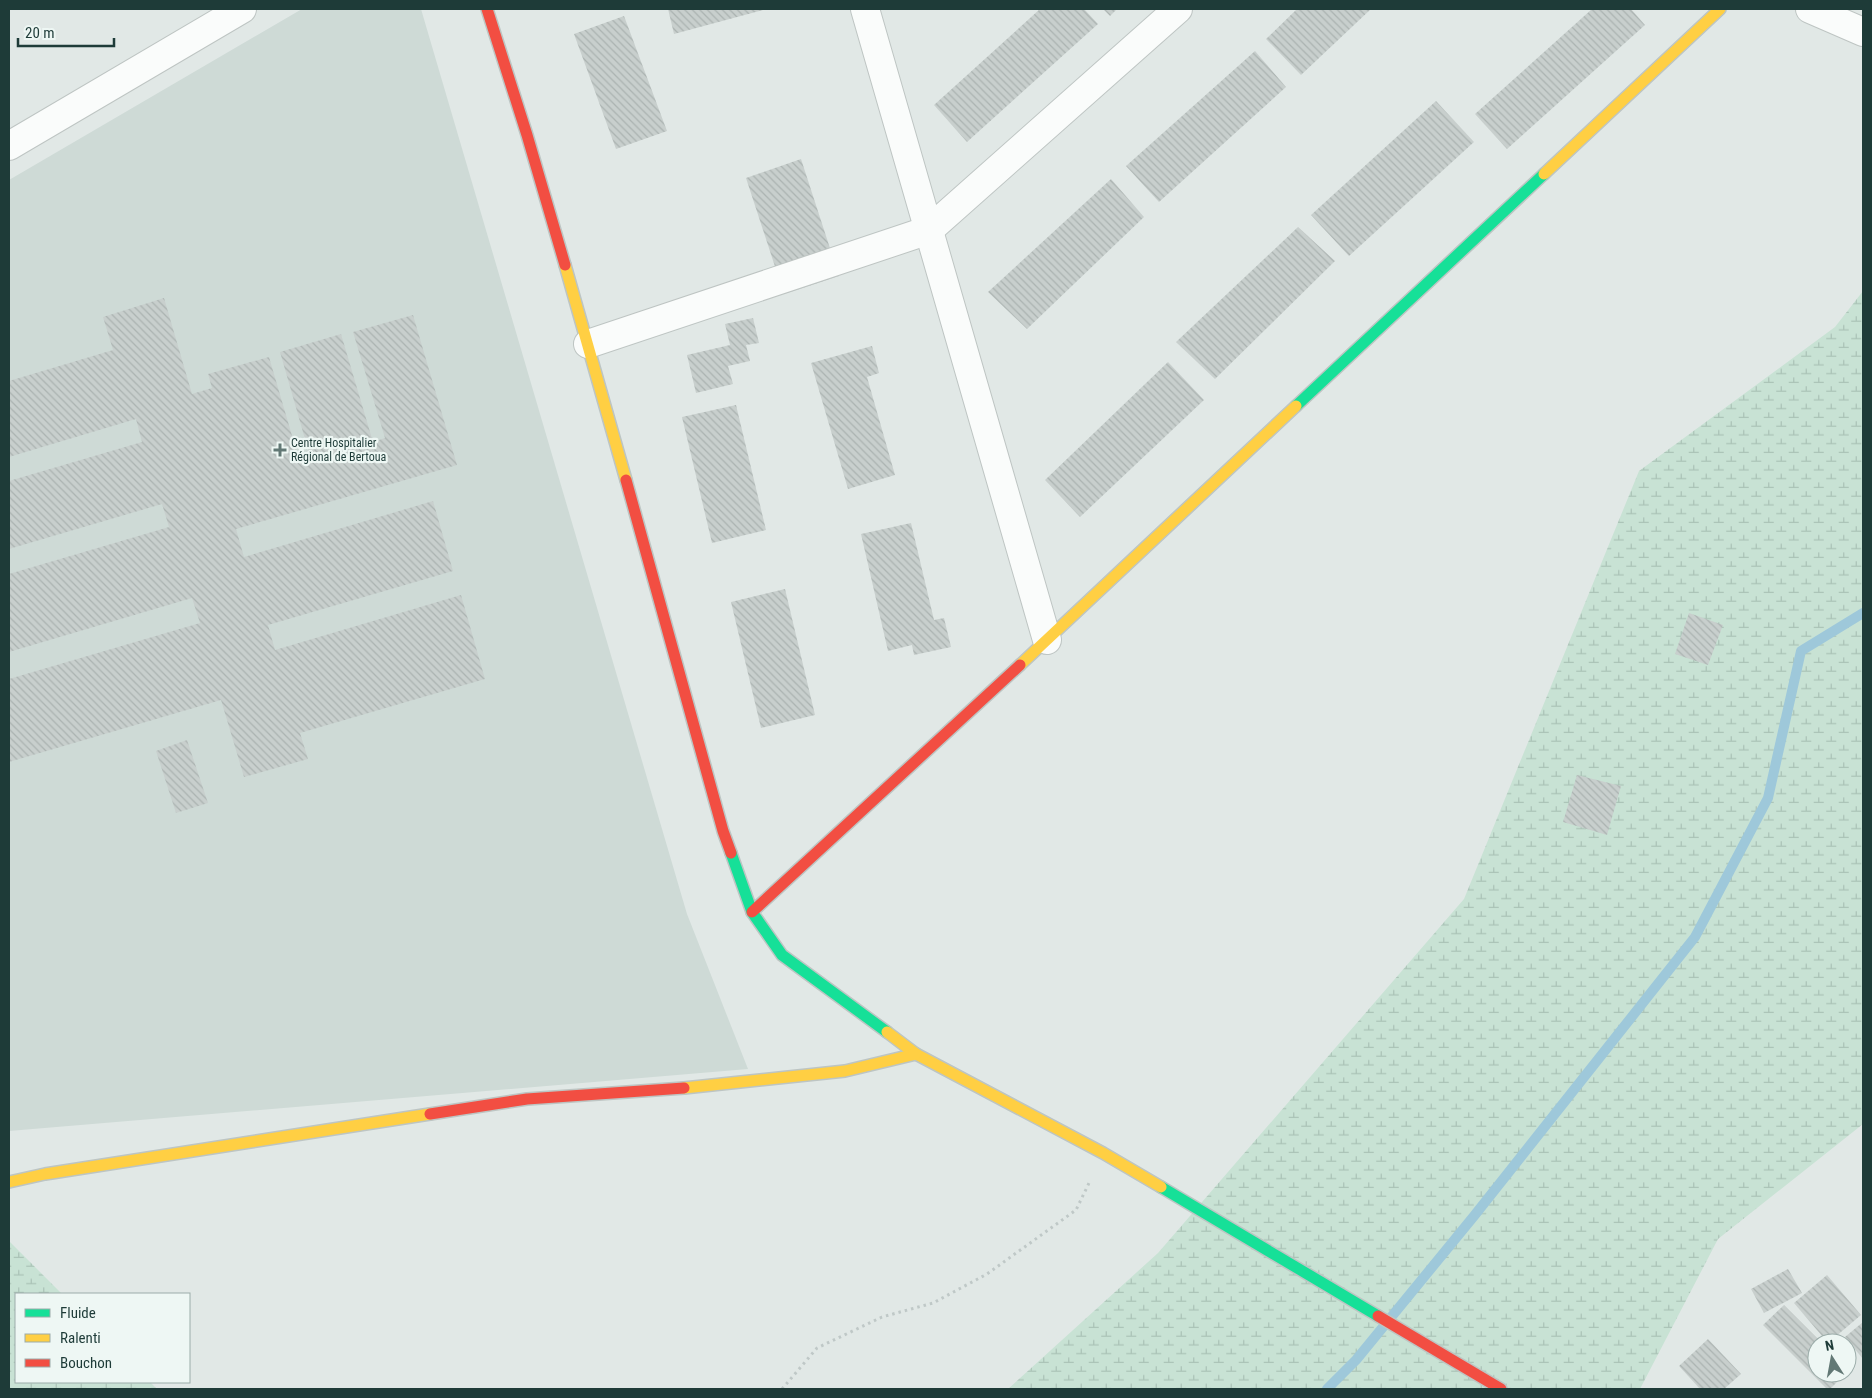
<svg xmlns="http://www.w3.org/2000/svg" width="1872" height="1398" font-family="'Roboto Condensed',sans-serif">
  <style>
    .built { fill: #cedad6 }
    .wetland { fill: url(#wetland-marsh) }
    .lines { fill: none; stroke-linecap: round; stroke-linejoin: round }
    .stream { stroke: #9ec8da; stroke-width: 10 }
    .building { fill: url(#building-back-hatch) }
    .street-casing { stroke: #bec5c3; stroke-width: 30 }
    .fast-casing { stroke: #bdc5c3; stroke-width: 14 }
    .slow-casing { stroke: #bdc5c3; stroke-width: 14 }
    .jam-casing { stroke: #bdc5c3; stroke-width: 14 }
    .path { stroke: #bfc8c7; stroke-width: 3; stroke-dasharray: 2.5 4; stroke-linecap: butt }
    .street { stroke: #fafcfb; stroke-width: 28 }
    .fast { stroke: #16e098; stroke-width: 11 }
    .slow { stroke: #ffcf43; stroke-width: 11 }
    .jam { stroke: #f24e42; stroke-width: 11 }
    .poi-dot { fill: #627875; stroke: #eef7f4; stroke-width: 2 }
    .labels { text-anchor: middle; stroke-width: 4.5; stroke-linejoin: round; paint-order: stroke }
    .poi-label { font-size: 12px; fill: #1e3b38; stroke: #eef7f4; text-anchor: start }
  </style>
  <defs>
    <pattern id="wetland-marsh" width="20" height="14" patternUnits="userSpaceOnUse" patternTransform="scale(1.25)"><rect width="20" height="14" fill="#c8e2d4"/><path d="M1 5h8M5 5V1M11 12h8M15 12V8" fill="none" stroke="#abc3b7"/></pattern>
    <pattern id="building-back-hatch" width="6" height="6" patternUnits="userSpaceOnUse" patternTransform="scale(1.25)"><rect width="6" height="6" fill="#c8cfcd"/><path d="M-1 5l2 2M0 0l6 6M5-1l2 2" fill="none" stroke="#abb3b1"/></pattern>
  </defs>
  <rect width="100%" height="100%" fill="#e1e8e6"/>
  <polygon class="built" points="302,9 421,9 687,914 748,1069 9,1131 9,180"/>
  <g class="wetland">
    <polygon points="1863,291 1863,1124 1718,1239 1640,1389 1008,1389 1158,1253 1464,899 1639,471 1835,327"/>
    <polygon points="9,1241 62,1294 16,1294 16,1382 150,1382 157,1389 9,1389"/>
  </g>
  <g class="lines">
    <polyline class="stream" points="1327,1389 1356,1360 1474,1216 1695,937 1768,798 1801,651 1863,613"/>
  </g>
  <g class="building">
    <polygon points="668,9 767,9 674,34"/>
    <polygon points="1040,9 1084,9 1098,24 967,142 934,105"/>
    <polygon points="1103,9 1117,9 1110,16"/>
    <polygon points="1297,9 1371,9 1301,75 1266,39"/>
    <polygon points="1592,9 1631,9 1645,25 1507,149 1475,114"/>
    <polygon points="624,16 667,131 616,149 574,34"/>
    <polygon points="1255,51 1286,87 1159,202 1126,166"/>
    <polygon points="1436,101 1474,142 1349,256 1311,215"/>
    <polygon points="801,159 839,276 784,294 746,178"/>
    <polygon points="1111,179 1144,217 1027,329 988,292"/>
    <polygon points="1298,227 1335,261 1215,379 1176,342"/>
    <polygon points="164,298 192,394 212,388 208,374 269,357 300,463 311,460 280,352 341,334 373,442 385,438 353,332 413,315 457,465 236,529 244,557 433,501 453,571 268,625 275,650 461,595 485,679 300,733 308,759 244,777 221,700 9,762 9,679 200,623 192,598 9,652 9,574 169,527 162,504 9,549 9,481 142,442 136,419 9,457 9,381 113,350 103,317"/>
    <polygon points="753,318 759,343 746,345 750,361 728,366 733,384 696,393 687,355 730,345 725,324"/>
    <polygon points="872,346 879,373 867,377 895,475 848,489 811,363"/>
    <polygon points="1168,362 1204,400 1080,517 1045,480"/>
    <polygon points="736,405 766,530 712,543 682,417"/>
    <polygon points="911,523 934,620 944,618 951,647 914,655 912,645 888,651 861,534"/>
    <polygon points="785,589 815,715 761,728 731,602"/>
    <polygon points="1689,613 1723,625 1708,665 1675,654"/>
    <polygon points="187,740 208,803 176,813 156,751"/>
    <polygon points="1577,775 1621,786 1607,835 1563,822"/>
    <polygon points="1788,1269 1802,1293 1764,1313 1751,1289"/>
    <polygon points="1827,1275 1861,1315 1828,1343 1794,1303"/>
    <polygon points="1784,1305 1822,1343 1817,1343 1817,1373 1846,1373 1830,1389 1827,1389 1763,1325"/>
    <polygon points="1863,1322 1863,1359 1845,1337"/>
    <polygon points="1708,1339 1741,1374 1724,1389 1700,1389 1679,1366"/>
  </g>
  <g class="lines">
    <defs>
      <g id="street">
        <polyline points="865,9 1047,640"/>
        <polyline points="1810,9 1863,32"/>
        <polyline points="9,146 242,9"/>
        <polyline points="588,344 929,230 1178,9"/>
      </g>
      <g id="fast">
        <polyline points="1296,406 1544,174"/>
        <polyline points="731,853 752,912 782,955 887,1032"/>
        <polyline points="1161,1187 1378,1316"/>
      </g>
      <g id="slow">
        <polyline points="1544,174 1720,9"/>
        <polyline points="565,265 626,480"/>
        <polyline points="1020,665 1296,406"/>
        <polyline points="887,1032 916,1054 1103,1153 1161,1187"/>
        <polyline points="684,1088 845,1071 916,1054"/>
        <polyline points="9,1182 45,1174 430,1114"/>
      </g>
      <g id="jam">
        <polyline points="487,9 527,135 565,265"/>
        <polyline points="626,480 723,831 731,853"/>
        <polyline points="752,912 1020,665"/>
        <polyline points="430,1114 527,1099 684,1088"/>
        <polyline points="1378,1316 1501,1389"/>
      </g>
    </defs>
    <use href="#street" class="street-casing"/>
    <use href="#fast" class="fast-casing"/>
    <use href="#slow" class="slow-casing"/>
    <use href="#jam" class="jam-casing"/>
    <polyline class="path" points="782,1389 817,1348 882,1317 933,1303 987,1274 1076,1210 1090,1181"/>
    <use href="#street" class="street"/>
    <use href="#fast" class="fast"/>
    <use href="#slow" class="slow"/>
    <use href="#jam" class="jam"/>
  </g>
  <path class="poi-dot" d="M277.5 442.5h5v5h5v5h-5v5h-5v-5h-5v-5h5z"/>
  <g class="labels">
    <g class="poi-label">
      <text x="291" y="447">Centre Hospitalier<tspan x="291" dy="14">Régional de Bertoua</tspan></text>
    </g>
  </g>
  <rect width="1872" height="1398" fill="none" stroke="#1e3b38" stroke-width="20"/>
  <rect x="15" y="1293" width="175" height="90" fill="#eef7f4" stroke="#9baca9"/>
  <rect x="25" y="1309" width="25" height="8" fill="#16e098" stroke="#9baca9"/>
  <text x="60" y="1318" font-size="15" fill="#1e3b38">Fluide</text>
  <rect x="25" y="1334" width="25" height="8" fill="#ffcf43" stroke="#9baca9"/>
  <text x="60" y="1343" font-size="15" fill="#1e3b38">Ralenti</text>
  <rect x="25" y="1359" width="25" height="8" fill="#f24e42" stroke="#9baca9"/>
  <text x="60" y="1368" font-size="15" fill="#1e3b38">Bouchon</text>
  <g transform="translate(1832 1358) rotate(349)"><circle r="24" fill="#eef7f4" stroke="#9baca9"/>
  <path d="M0-4L9 19L0 12L-9 19Z" fill="#627875"/>
  <text y="-8" font-size="14" font-weight="bold" text-anchor="middle" fill="#1e3b38">N</text>
  </g>
  <path d="M18 38v8h96v-8" fill="none" stroke="#1e3b38" stroke-width="2.5"/>
  <text x="25" y="38" font-size="15" fill="#1e3b38" stroke="#eef7f4" stroke-width="4" paint-order="stroke">20 m</text>
</svg>
